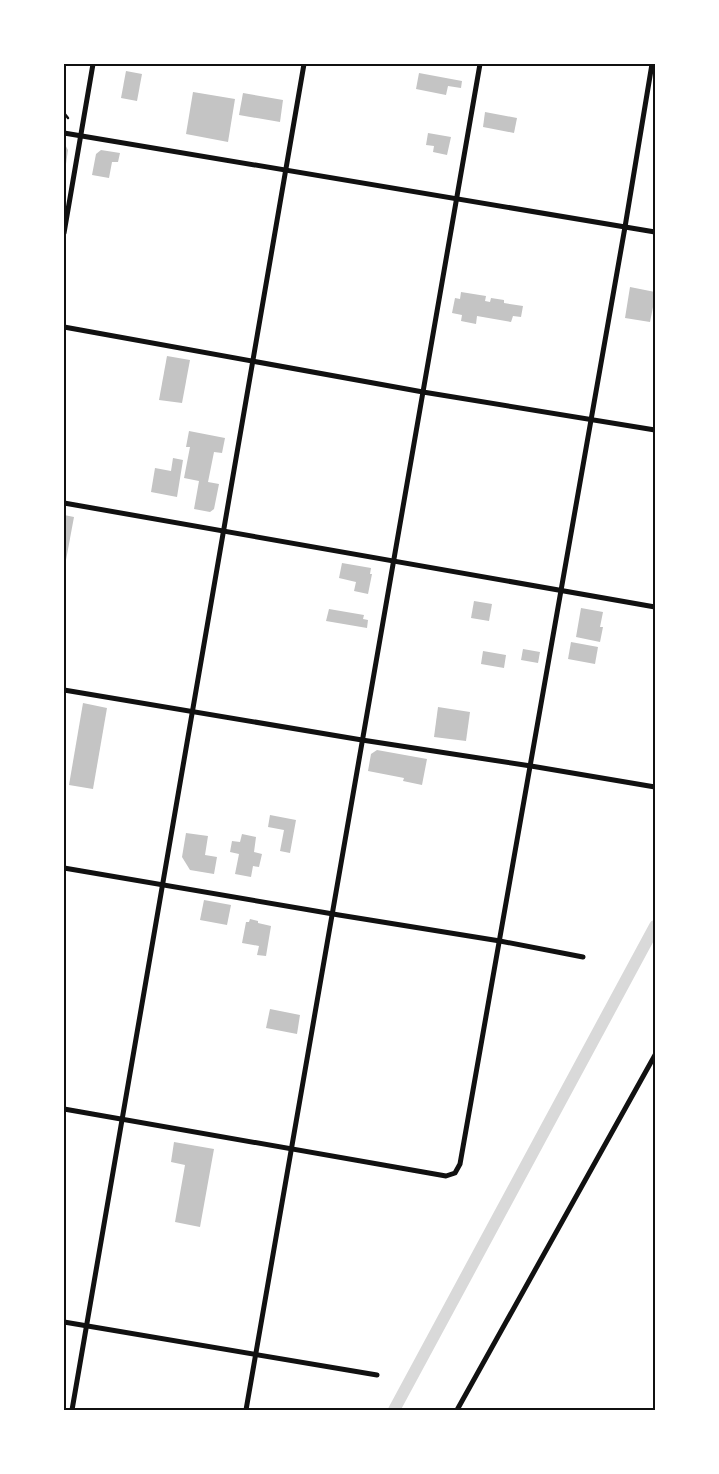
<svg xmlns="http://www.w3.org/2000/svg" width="719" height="1474" font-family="'Asap Condensed',sans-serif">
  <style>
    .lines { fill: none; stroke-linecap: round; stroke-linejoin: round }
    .canal { stroke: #d9d9d9; stroke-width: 12 }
    .building { fill: #c4c4c4 }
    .path { stroke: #111; stroke-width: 2.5 }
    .minor { stroke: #111; stroke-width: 5 }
    .neatline { fill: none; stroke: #111; stroke-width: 2 }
  </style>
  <rect width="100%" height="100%" fill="#fff"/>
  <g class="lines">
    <polyline class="canal" points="394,1410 655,926"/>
  </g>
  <g class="building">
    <polygon points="126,71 142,74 137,101 121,98"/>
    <polygon points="419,73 462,81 461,88 448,86 446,95 416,89"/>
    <polygon points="193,92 235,99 228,142 186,134"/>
    <polygon points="243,93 283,100 280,122 239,115"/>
    <polygon points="485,112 517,118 514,133 483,127"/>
    <polygon points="428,133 451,137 447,155 433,152 434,146 426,145"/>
    <polygon points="64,143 68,150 65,171 64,171"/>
    <polygon points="101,150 120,153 118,162 112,162 109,178 92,175 96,154"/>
    <polygon points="630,287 655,292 655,307 653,307 650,322 625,318"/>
    <polygon points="461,292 486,296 485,301 490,302 491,298 504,300 504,303 523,306 521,317 513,316 511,322 477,316 476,324 461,321 462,315 452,313 455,298 460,299"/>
    <polygon points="167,356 190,360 182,403 159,400"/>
    <polygon points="189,431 225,438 222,453 214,452 208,482 219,484 214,509 210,512 194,509 199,481 184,478 190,447 186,447"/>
    <polygon points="173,458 183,460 177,497 151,492 155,468 171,471"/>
    <polygon points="64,515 74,517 66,560 64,559"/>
    <polygon points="342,563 371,568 370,574 372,574 368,594 354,591 356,582 339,578"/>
    <polygon points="474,601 492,604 489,621 471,618"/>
    <polygon points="581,608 603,612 600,627 603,627 600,642 576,637"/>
    <polygon points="329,609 364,615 363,619 368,620 367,628 326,621"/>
    <polygon points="571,642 598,647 595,664 568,659"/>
    <polygon points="523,649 540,652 538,663 521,660"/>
    <polygon points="483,651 506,655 504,668 481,664"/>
    <polygon points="83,703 107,708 93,789 69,785"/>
    <polygon points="438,707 470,712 466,741 434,737"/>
    <polygon points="377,750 427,759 422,785 403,781 404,778 368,771 371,754"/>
    <polygon points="270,815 296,820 290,853 280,851 284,830 268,827"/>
    <polygon points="186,833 208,836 205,855 217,857 214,874 190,870 182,857"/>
    <polygon points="242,834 256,837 254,852 262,854 259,867 253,866 251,877 235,874 239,854 230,852 232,841 240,842"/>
    <polygon points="204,900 231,905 227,925 200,920"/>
    <polygon points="250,919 258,921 258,923 271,926 266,956 257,955 259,946 242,943 246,922 249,922"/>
    <polygon points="270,1009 300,1015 297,1034 266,1028"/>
    <polygon points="174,1142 214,1149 200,1227 175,1222 185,1165 171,1162"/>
  </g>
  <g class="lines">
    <polyline class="path" points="64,113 68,118"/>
    <g class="minor">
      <polyline points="64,133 655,232"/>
      <polyline points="64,233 93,64"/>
      <polyline points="64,327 423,392 655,430"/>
      <polyline points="64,503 655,607"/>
      <polyline points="64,690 362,740 531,766 655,787"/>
      <polyline points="64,868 339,915 500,941 583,957"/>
      <polyline points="64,1109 446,1176 455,1173 460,1164 625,227 652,64"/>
      <polyline points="64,1322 377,1375"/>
      <polyline points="72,1410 304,64"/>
      <polyline points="246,1410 480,64"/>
      <polyline points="457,1410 655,1055"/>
    </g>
  </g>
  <rect width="719" height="1474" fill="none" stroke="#ffffff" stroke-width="130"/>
  <rect x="65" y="65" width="589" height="1344" class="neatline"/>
</svg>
